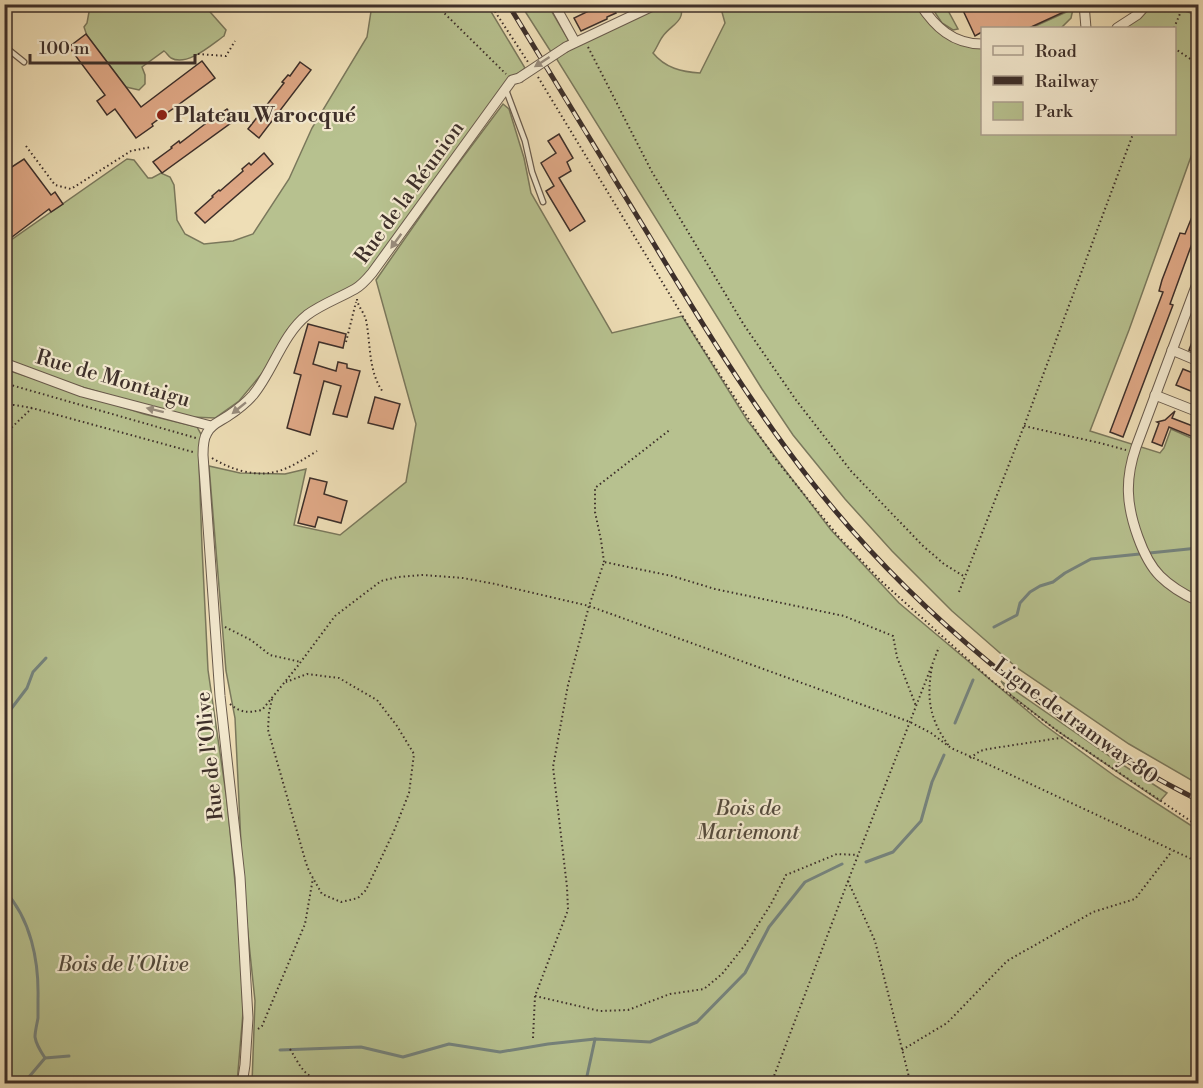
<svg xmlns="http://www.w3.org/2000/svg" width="1203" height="1088" font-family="'Libre Bodoni',serif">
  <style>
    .green { fill: #b7c18f; stroke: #7a785c; stroke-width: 1.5 }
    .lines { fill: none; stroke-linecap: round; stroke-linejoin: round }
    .stream { stroke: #75837d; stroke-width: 3 }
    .building { fill: #dfa886; stroke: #3d2f2a; stroke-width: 1.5 }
    .service-casing { stroke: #695b4d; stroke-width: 7 }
    .minor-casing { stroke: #695b4d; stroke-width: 11 }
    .path { stroke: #3d2f2a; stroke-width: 2; stroke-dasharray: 1.5 3; stroke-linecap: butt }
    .service { stroke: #f4ead0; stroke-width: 4.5 }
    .minor { stroke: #f4ead0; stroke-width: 9 }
    .rail-casing { stroke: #3d2f2a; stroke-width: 5 }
    .rail { stroke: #f4ead0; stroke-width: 3; stroke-dasharray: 9; stroke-linecap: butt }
    .minor-bridge-casing { stroke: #695b4d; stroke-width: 11; stroke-linecap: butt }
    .minor-bridge { stroke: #f4ead0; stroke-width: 9 }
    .oneway { fill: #988c7d }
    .poi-dot { fill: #8f2418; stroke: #f4ead0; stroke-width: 2 }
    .labels { text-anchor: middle; stroke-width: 4.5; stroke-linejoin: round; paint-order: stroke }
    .poi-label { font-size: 21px; font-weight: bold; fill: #3d2f2a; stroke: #f4ead0; text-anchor: start }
    .street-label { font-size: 21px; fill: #3d2f2a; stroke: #f4ead0 }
    .park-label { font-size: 21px; font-style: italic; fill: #554c3e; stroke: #f4ead0 }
  </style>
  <rect width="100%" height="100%" fill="#eedeb6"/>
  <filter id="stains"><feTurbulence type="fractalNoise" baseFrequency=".00333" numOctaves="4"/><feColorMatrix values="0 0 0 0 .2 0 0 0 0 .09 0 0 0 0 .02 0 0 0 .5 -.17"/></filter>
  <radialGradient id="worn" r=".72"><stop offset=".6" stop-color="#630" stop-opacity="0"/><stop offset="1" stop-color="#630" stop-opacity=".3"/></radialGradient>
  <g class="green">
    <path d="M203,4L226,30L224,36C211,45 187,67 171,58C168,56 167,53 164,51L142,67L145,75V84L139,90L126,87L87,36L84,27L87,23L89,12L99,5Z"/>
    <polygon points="372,5 487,5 525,68 503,86 366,277 349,290 308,312 287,330 274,359 239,401 215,418 191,417 147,406 41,375 5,361 4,245 127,159 134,160 148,178 152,178 161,173 170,177 174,185 177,220 185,234 204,244 233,241 253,234 289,179 312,128 367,37"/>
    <polygon points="521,5 548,5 569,41 551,52"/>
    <path d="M657,5H681C685,22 672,24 663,36C659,41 657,48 653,53C665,68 682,72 700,73L725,23L720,5H920L945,32L982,44V134H1174V28H1117L1147,5H1184L1182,10L1191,13L1198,19V137L1129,330L1090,431L1160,453L1164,448L1171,429L1198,441V784L1129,744L1016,667L952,611L892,551L845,499L793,435L762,389L556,58L575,42Z"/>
    <polygon points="930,5 945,5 958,29 953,30 942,23"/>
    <polygon points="1073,9 1071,18 1061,28 1031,28"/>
    <polygon points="503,104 509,109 524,158 531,193 612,333 682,316 747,420 831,530 899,603 1043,724 1116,777 1198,830 1198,1083 252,1083 255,1001 243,886 235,718 226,671 209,466 240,473 285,474 306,469 294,525 340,535 406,482 416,424 376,280 443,184"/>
    <polygon points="4,369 144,414 197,427 203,438 199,463 202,547 208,670 227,801 241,943 243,1013 237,1083 168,1083 159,1078 141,1084 5,1083"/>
    <polygon points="1001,681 1112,758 1167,793 1160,801 1056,730 1011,695"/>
  </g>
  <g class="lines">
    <g class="stream">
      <polyline points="994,627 1017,615 1020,603 1030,592 1040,586 1053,582 1065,573 1091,559 1198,548"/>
      <polyline points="4,720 8,713 27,688 33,672 46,658"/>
      <polyline points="955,723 973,680"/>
      <polyline points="866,862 893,852 921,821 932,782 944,755"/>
      <path d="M4,890C31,919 39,961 38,999C38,1006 38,1012 38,1018C37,1024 35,1031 35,1037C36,1044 41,1052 45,1058"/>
      <polyline points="280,1050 361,1047 403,1057 449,1044 500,1052 548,1044 595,1039 650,1042 697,1022 745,973 769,927 805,882 842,864"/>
      <polyline points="23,1084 45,1058 69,1056"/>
      <polyline points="590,1084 587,1076 595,1039"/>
    </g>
  </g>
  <g class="building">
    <polygon points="608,4 612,4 616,13 607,17 607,19 581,31 574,18 601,5 602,7"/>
    <polygon points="960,4 1077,4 1077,6 1029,28 982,28 982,32 975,36"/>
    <polygon points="86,34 141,107 202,61 215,78 152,124 153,126 136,138 115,109 107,115 97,101 105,95 69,47"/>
    <polygon points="300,62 311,70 259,138 248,129 284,83 282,82 288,75 290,76"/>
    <polygon points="227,109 235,120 162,173 153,162 172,148 171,147 179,141 180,143 205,124 204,123 212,117 212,119"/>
    <polygon points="559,134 573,158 567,162 571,171 559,178 585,221 570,231 546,191 554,186 541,163 556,153 548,141"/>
    <polygon points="264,153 273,164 205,223 195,213 213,197 212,196 219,190 220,191 243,171 242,169 249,163 251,165"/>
    <polygon points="24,159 51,195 55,192 63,204 51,212 49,209 12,237 4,227 4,172"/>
    <polygon points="1198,202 1198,227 1170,304 1173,305 1123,437 1110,432 1163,292 1159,291 1162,280 1180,233 1185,234"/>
    <polygon points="308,324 346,334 343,348 319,342 313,364 336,371 338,362 347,364 347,368 360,371 347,417 333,414 341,386 324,381 310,435 287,428 301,375 294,373"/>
    <polygon points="1198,326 1198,354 1189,350"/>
    <polygon points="1183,369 1198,375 1198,394 1176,385"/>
    <polygon points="375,397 400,404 393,429 368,423"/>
    <polygon points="1175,411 1172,418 1198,428 1198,439 1169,427 1162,446 1152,442 1159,423 1157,422 1165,420"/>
    <polygon points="310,478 327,482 324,494 347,501 341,523 318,517 315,527 298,523"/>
  </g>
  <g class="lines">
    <defs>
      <g id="service">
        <polyline points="4,46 24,62"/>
        <polyline points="506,90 525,141 532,172 543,202"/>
      </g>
      <g id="minor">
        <polyline points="554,4 575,42"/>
        <path d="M920,4C935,27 953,44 982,44"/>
        <polyline points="1084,4 1086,28"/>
        <polyline points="1117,28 1137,15 1147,4"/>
        <polyline points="566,47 657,4"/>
        <path d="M1198,281L1136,447C1125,479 1126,504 1138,537C1143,551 1149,565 1160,576C1171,587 1185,595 1198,601"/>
        <polyline points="1172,350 1198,361"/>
        <polyline points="4,363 82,392 211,426"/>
        <polyline points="1155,395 1198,412"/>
        <path d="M242,1084L245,1065L248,1018L240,877L220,696L203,455C203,448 203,439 207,433C211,424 221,421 228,416C237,410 246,403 253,395C273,371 282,335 307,315C322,304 339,298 355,289C362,285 367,279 372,273L512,80L519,78"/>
      </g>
    </defs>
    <use href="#service" class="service-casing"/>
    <use href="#minor" class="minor-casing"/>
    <g class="path">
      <polyline points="435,4 506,74"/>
      <polyline points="490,4 528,62"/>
      <polyline points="1174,28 1184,4"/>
      <polyline points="588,47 652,172 744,325 796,400 851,471 922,545 944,564 965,577"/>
      <polyline points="1174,48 1198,64"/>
      <polyline points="198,54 226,56 235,41"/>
      <polyline points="538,77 693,333 759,435 777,461 838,536 880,580 992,681 1056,730 1198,826"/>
      <polyline points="26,146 55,185 71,189 131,151 151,147"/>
      <path d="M357,299C358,307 364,312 366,320C371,345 368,371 383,392"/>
      <polyline points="346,342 356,302"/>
      <polyline points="4,383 196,438"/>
      <polyline points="4,406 14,405 32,408 193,452"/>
      <polyline points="1024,426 1100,443 1126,450"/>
      <polyline points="4,432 9,430 32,408"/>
      <path d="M212,458C222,464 231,468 242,471C274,479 291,467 317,451"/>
      <polyline points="604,562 601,540 595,512 595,488 671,429"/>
      <polyline points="959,592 1024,426 1133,134"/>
      <polyline points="225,627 251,640 270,655 301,662"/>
      <path d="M932,667C926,699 930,720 949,746"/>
      <polyline points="272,699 269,712 268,730 306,863 309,871 322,894 341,902 358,898 366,890 394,831 409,793 414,754 397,726 377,700 339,678 307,674 286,682"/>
      <path d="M230,704C241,713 248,713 262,710L297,667L335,616L381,581L398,577L423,575L463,578L495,584L589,606L910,722L931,733L951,748L994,767L1198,862"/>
      <polyline points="970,758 980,751 988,749 1066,737"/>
      <polyline points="848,881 875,941 910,1081 912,1084"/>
      <polyline points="535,996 600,1011 628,1010 670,994 704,989 722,974 745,945 771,904 786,875 837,854 858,855"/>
      <polyline points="258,1029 262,1026 305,924 313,878"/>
      <polyline points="533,1038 535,996 568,910 567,887 553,767 568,685 589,606 604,562 672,576 715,589 844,616 893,636 897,657 916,706"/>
      <path d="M290,1049C306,1076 304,1076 335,1084"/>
      <polyline points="902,1050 947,1023 1007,961 1093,912 1135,899 1172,851"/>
      <polyline points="771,1084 848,881 939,647"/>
    </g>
    <use href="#service" class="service"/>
    <use href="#minor" class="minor"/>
    <defs>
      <path id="rail" d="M508,4C555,81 601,158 648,234C699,319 750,403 811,481C911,609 1054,728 1198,800"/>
    </defs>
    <use href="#rail" class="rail-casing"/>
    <use href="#rail" class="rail"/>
    <defs>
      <polyline id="minor-bridge" points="519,78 566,47"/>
    </defs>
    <use href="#minor-bridge" class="minor-bridge-casing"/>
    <use href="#minor-bridge" class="minor-bridge"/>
  </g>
  <defs><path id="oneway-solid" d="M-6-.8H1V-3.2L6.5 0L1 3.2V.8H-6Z" transform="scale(1.5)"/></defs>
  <g class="oneway">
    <use href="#oneway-solid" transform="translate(542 62) rotate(147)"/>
    <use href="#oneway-solid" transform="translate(396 241) rotate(126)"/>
    <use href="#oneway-solid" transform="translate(239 408) rotate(141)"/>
    <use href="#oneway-solid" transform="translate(155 410) rotate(-166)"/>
  </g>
  <circle class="poi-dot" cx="162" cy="115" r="6"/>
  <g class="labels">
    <g class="poi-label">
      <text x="174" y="122">Plateau Warocqué</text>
    </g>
    <g class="street-label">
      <text transform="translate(409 192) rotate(-54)" y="7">Rue de la Réunion</text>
      <text transform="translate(113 378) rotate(16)" y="7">Rue de Montaigu</text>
      <text transform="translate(1076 721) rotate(36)" y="7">Ligne de tramway 80</text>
      <text transform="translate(209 756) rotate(-96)" y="7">Rue de l'Olive</text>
    </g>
    <g class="park-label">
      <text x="748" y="815">Bois de<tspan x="748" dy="24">Mariemont</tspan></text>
      <text x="123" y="971">Bois de l'Olive</text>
    </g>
  </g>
  <rect width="1203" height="1088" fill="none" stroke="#eedeb6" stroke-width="24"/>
  <rect x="6" y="6" width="1191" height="1076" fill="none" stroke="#3d2f2a" stroke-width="3"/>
  <rect x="12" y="12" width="1179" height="1064" fill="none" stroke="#3d2f2a" stroke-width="1.5"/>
  <rect x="981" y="27" width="195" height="108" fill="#f4ead0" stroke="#ab9f8e" stroke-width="1.5"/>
  <rect x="993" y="46" width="30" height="9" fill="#f4ead0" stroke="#ab9f8e" stroke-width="1.5"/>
  <text x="1035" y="57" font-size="18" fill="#3d2f2a">Road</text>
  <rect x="993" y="76" width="30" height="9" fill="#3d2f2a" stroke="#ab9f8e" stroke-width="1.5"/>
  <text x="1035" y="87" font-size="18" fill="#3d2f2a">Railway</text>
  <rect x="993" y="102" width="30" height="18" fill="#b7c18f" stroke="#ab9f8e" stroke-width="1.5"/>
  <text x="1035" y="117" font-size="18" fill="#3d2f2a">Park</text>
  <path d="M30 54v9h165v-9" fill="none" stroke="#3d2f2a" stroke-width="3"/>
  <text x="39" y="54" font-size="18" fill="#3d2f2a" stroke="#f4ead0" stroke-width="4.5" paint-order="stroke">100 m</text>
  <rect width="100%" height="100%" filter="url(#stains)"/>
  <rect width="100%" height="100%" fill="url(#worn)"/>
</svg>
